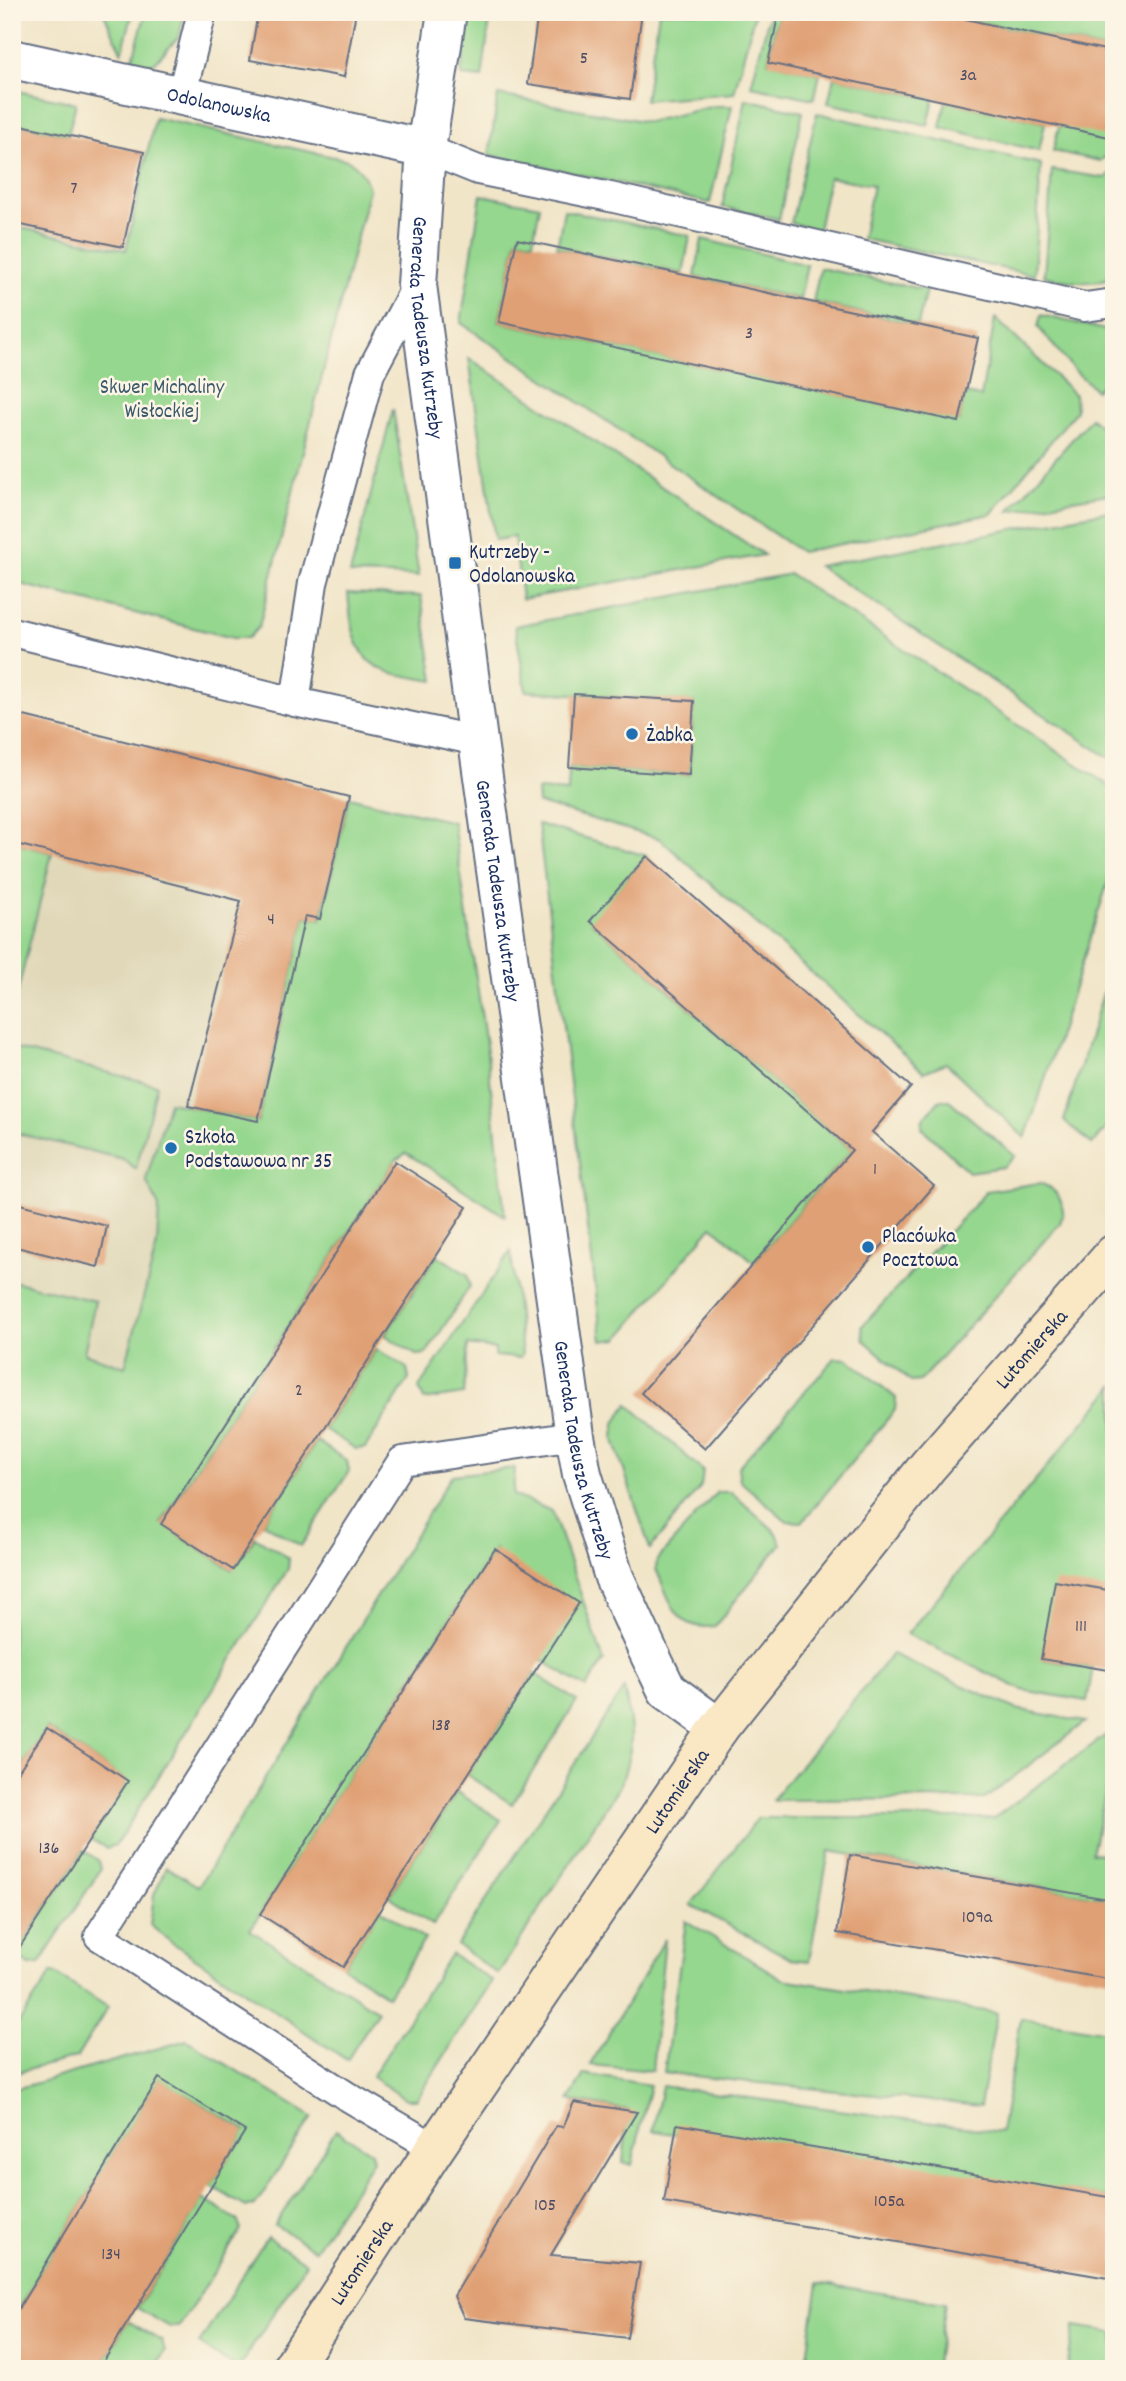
<svg xmlns="http://www.w3.org/2000/svg" width="1126" height="2381" font-family="Dekko,sans-serif">
  <style>
    .built { fill: #e0d8b8 }
    .green { fill: #95d78e; stroke: #588376; stroke-width: 2 }
    .building { fill: #e0a074 }
    .lines { fill: none; stroke-linecap: round; stroke-linejoin: round }
    .lane-casing { stroke: #666f83; stroke-width: 32 }
    .street-casing { stroke: #666f83; stroke-width: 42 }
    .secondary-casing { stroke: #666f83; stroke-width: 42 }
    .lane { stroke: #fff; stroke-width: 28 }
    .street { stroke: #fff; stroke-width: 38 }
    .secondary { stroke: #fae7c3; stroke-width: 38 }
    .poi-dot { fill: #1f6fb2; stroke: #fcf5e5; stroke-width: 2.5 }
    .labels { text-anchor: middle; stroke-width: 5; stroke-linejoin: round; paint-order: stroke }
    .number-label { font-size: 18px; fill: #4c4b64 }
    .street-label { font-size: 21px; fill: #1b2f5e; stroke: #fcf5e5 }
    .park-label { font-size: 21px; fill: #3a596a; stroke: #fcf5e5 }
    .poi-label { font-size: 21px; fill: #1b2f5e; stroke: #fcf5e5; text-anchor: start }
  </style>
  <rect width="100%" height="100%" fill="#fcf5e5"/>
  <filter id="ink" filterUnits="userSpaceOnUse"><feTurbulence type="fractalNoise" baseFrequency=".0143" numOctaves="2"/><feDisplacementMap in="SourceGraphic" scale="14" xChannelSelector="R" yChannelSelector="G"/><feConvolveMatrix kernelMatrix="1 2 1 2 8 2 1 2 1" color-interpolation-filters="sRGB"/></filter>
  <filter id="wash" filterUnits="userSpaceOnUse"><feTurbulence type="fractalNoise" baseFrequency=".00686" numOctaves="4" result="noise"/><feDisplacementMap in="SourceGraphic" scale="28" xChannelSelector="R" yChannelSelector="G"/><feGaussianBlur stdDeviation="1.57" result="paint"/><feColorMatrix in="noise" values="0 0 0 0 0 0 0 0 0 0 0 0 0 0 0 0 0 1.4 0 .05"/><feComposite in="paint" operator="in"/></filter>
  <g filter="url(#wash)">
    <rect width="100%" height="100%" fill="#f1e5c8"/>
    <polygon class="built" points="12,713 437,819 12,1609"/>
    <g class="green">
      <polygon points="103,12 133,12 122,53"/>
      <polygon points="146,12 185,12 179,37 152,65 129,72"/>
      <polygon points="469,12 491,12 482,78 461,76"/>
      <polygon points="659,12 755,12 734,93 645,100"/>
      <polygon points="770,12 779,12 768,62 820,74 814,99 751,86"/>
      <polygon points="934,12 1114,12 1114,52"/>
      <polygon points="834,77 934,99 928,125 828,103"/>
      <polygon points="12,90 76,103 68,135 12,123"/>
      <polygon points="498,95 648,122 714,106 732,106 710,203 489,155"/>
      <polygon points="746,99 803,112 779,219 722,207"/>
      <polygon points="946,101 1045,123 1039,151 940,127"/>
      <polygon points="817,113 1041,164 1034,275 862,239 873,185 829,177 818,230 791,223"/>
      <polygon points="1114,114 1114,150 1100,161 1053,151 1059,126"/>
      <path d="M155,118L348,160C360,168 365,175 369,189L259,627L248,638H233L12,582V226L126,250Z"/>
      <path d="M1052,170L1105,178L1114,170V274C1098,288 1063,281 1044,276Z"/>
      <polygon points="481,195 540,206 533,242 517,239 499,322 959,421 965,394 981,397 995,318 1075,395 1076,411 991,514 801,552 461,323"/>
      <polygon points="564,210 690,236 683,274 557,247"/>
      <polygon points="702,239 807,265 800,299 695,277"/>
      <polygon points="820,268 926,290 918,325 813,302"/>
      <polygon points="1041,315 1114,332 1114,371 1096,390 1074,370 1038,327"/>
      <polygon points="469,358 764,555 522,599 514,537 495,540"/>
      <polygon points="393,409 419,576 350,574"/>
      <polygon points="1091,418 1114,437 1114,493 1009,511"/>
      <polygon points="1114,510 1114,761 818,566"/>
      <polygon points="790,574 1114,789 1114,863 1037,1104 1025,1138 946,1063 924,1072 660,839 538,803 537,790 568,792 569,767 689,775 694,702 526,691 515,626"/>
      <path d="M348,593L421,596L434,681C421,678 391,675 381,669C353,655 350,620 348,593Z"/>
      <polygon points="349,797 453,822 487,1052 505,1216 406,1153 395,1161 161,1523 232,1570 255,1537 289,1558 288,1569 116,1845 106,1848 90,1839 127,1781 47,1728 12,1781 12,1281 95,1301 84,1353 125,1367 157,1245 159,1207 146,1180 169,1102 258,1121 305,916 321,919"/>
      <polygon points="538,824 647,856 591,922 852,1150 754,1262 712,1226 618,1339 602,1341"/>
      <polygon points="12,843 52,853 12,1014"/>
      <polygon points="1114,958 1114,1119 1092,1144 1064,1121"/>
      <polygon points="12,1048 157,1085 136,1169 123,1159 12,1132"/>
      <polygon points="940,1100 949,1100 1015,1156 1003,1167 969,1172 922,1128 923,1119"/>
      <path d="M1039,1183C1058,1188 1068,1206 1060,1223L920,1381L911,1382L864,1340L862,1326L987,1191Z"/>
      <polygon points="511,1251 522,1354 520,1358 495,1356 495,1349 468,1345 464,1394 424,1400 419,1388"/>
      <polygon points="437,1255 468,1275 470,1286 426,1354 416,1355 385,1335"/>
      <polygon points="376,1349 407,1368 409,1379 365,1448 356,1449 324,1429"/>
      <polygon points="835,1358 848,1359 896,1398 895,1410 802,1522 787,1521 740,1481 738,1467"/>
      <polygon points="1114,1386 1114,1591 1042,1659 1093,1668 1087,1701 1022,1690 907,1634"/>
      <polygon points="628,1404 703,1471 701,1486 650,1549 614,1440 615,1423"/>
      <polygon points="317,1441 347,1461 349,1471 301,1546 263,1523"/>
      <polygon points="515,1468 513,1495 552,1511 604,1661 586,1688 542,1660 495,1549 250,1930 378,2011 347,2060 171,1942 150,1925 154,1895 166,1867 198,1886 202,1881 452,1475"/>
      <path d="M717,1492H731L777,1533L781,1544L715,1626C676,1634 669,1597 656,1569L657,1560Z"/>
      <polygon points="892,1654 1016,1709 1085,1722 985,1799 772,1800"/>
      <polygon points="534,1673 577,1701 512,1804 467,1775"/>
      <path d="M624,1688C633,1731 635,1742 621,1784L498,1974L457,1945Z"/>
      <polygon points="1114,1729 1114,1786 1107,1785 1092,1853 1114,1855 1114,1900 829,1851 809,1961 791,1959 691,1905 758,1818 994,1818"/>
      <polygon points="457,1792 501,1820 433,1925 389,1896"/>
      <polygon points="83,1850 99,1861 101,1869 39,1964 29,1965 15,1955"/>
      <polygon points="380,1909 425,1939 388,1996 343,1967"/>
      <polygon points="686,1921 783,1979 997,2013 980,2106 664,2073"/>
      <polygon points="665,1939 652,2071 590,2065"/>
      <polygon points="451,1954 492,1981 417,2099 406,2099 372,2077"/>
      <polygon points="52,1972 108,2007 77,2057 12,2074 12,2033"/>
      <polygon points="1021,2018 1114,2033 1114,2198 653,2131 662,2086 1001,2132"/>
      <polygon points="187,2040 312,2117 255,2206 246,2207 211,2186 245,2130 159,2079 12,2319 12,2090"/>
      <polygon points="584,2074 650,2085 632,2165 623,2162 628,2110 569,2100"/>
      <polygon points="336,2130 371,2152 373,2161 315,2250 275,2225"/>
      <polygon points="203,2199 237,2220 241,2230 179,2327 170,2327 137,2308"/>
      <polygon points="267,2237 306,2263 238,2369 199,2344"/>
      <polygon points="818,2283 945,2303 935,2369 805,2369"/>
      <polygon points="128,2321 162,2341 165,2351 154,2369 99,2369"/>
      <polygon points="1074,2326 1114,2332 1114,2369 1067,2369"/>
    </g>
    <g id="blocks">
      <g class="building">
        <polygon points="258,12 356,12 344,77 250,60"/>
        <polygon points="538,12 642,12 630,99 528,84"/>
        <polygon points="779,12 934,12 1114,52 1114,114 1109,137 768,63"/>
        <polygon points="12,123 144,152 123,247 12,223"/>
        <polygon points="517,239 978,338 959,422 499,322"/>
        <polygon points="574,694 694,701 689,775 569,767"/>
        <polygon points="12,713 349,797 320,919 305,916 258,1121 188,1106 241,901 12,843"/>
        <polygon points="647,856 911,1087 872,1132 934,1186 705,1449 641,1393 852,1150 590,921"/>
        <polygon points="395,1161 467,1207 233,1570 161,1524"/>
        <polygon points="12,1202 107,1226 98,1267 12,1246"/>
        <polygon points="495,1549 579,1603 343,1967 260,1914"/>
        <polygon points="1055,1581 1114,1591 1114,1671 1041,1659"/>
        <polygon points="47,1728 128,1781 12,1959 12,1781"/>
        <polygon points="850,1855 1114,1900 1114,1980 837,1933"/>
        <polygon points="159,2078 245,2131 99,2369 12,2369 12,2319"/>
        <polygon points="574,2102 637,2112 551,2255 640,2263 627,2338 464,2318 454,2296 556,2126 563,2127"/>
        <polygon points="677,2124 1114,2198 1114,2279 664,2202"/>
      </g>
    </g>
  </g>
  <g filter="url(#ink)">
    <use href="#blocks" fill-opacity="0" stroke="#666f83" stroke-width="2"/>
    <g class="lines">
      <defs>
        <g id="lane">
          <polyline points="181,97 202,12"/>
          <polyline points="426,149 478,170 610,197 1085,307 1114,303"/>
          <polyline points="12,632 295,702 313,583 370,373 417,285"/>
          <polyline points="295,702 478,741"/>
          <polyline points="435,2148 345,2095 99,1936 402,1461 575,1436"/>
        </g>
        <g id="street">
          <path id="s1" d="M447,12L426,149L417,285L478,741L575,1436L582,1474L614,1577L649,1653L667,1690L719,1728"/>
          <path id="s2" d="M12,59L426,149"/>
        </g>
        <g id="secondary">
          <path id="s3" d="M291,2369L435,2148L719,1728L928,1466L1114,1254"/>
        </g>
      </defs>
      <use href="#lane" class="lane-casing"/>
      <use href="#street" class="street-casing"/>
      <use href="#secondary" class="secondary-casing"/>
      <use href="#lane" class="lane"/>
      <use href="#street" class="street"/>
      <use href="#secondary" class="secondary"/>
    </g>
  </g>
  <g class="poi-dot">
    <rect x="448" y="556" width="14" height="14" rx="3.5"/>
    <circle cx="632" cy="734" r="7"/>
    <circle cx="171" cy="1148" r="7"/>
    <circle cx="868" cy="1247" r="7"/>
  </g>
  <g class="labels">
    <g class="number-label">
      <text x="584" y="63">5</text>
      <text x="968" y="80">3a</text>
      <text x="74" y="193">7</text>
      <text x="749" y="338">3</text>
      <text x="271" y="924">4</text>
      <text x="875" y="1174">1</text>
      <text x="299" y="1395">2</text>
      <text x="1081" y="1631">111</text>
      <text x="441" y="1730">138</text>
      <text x="49" y="1853">136</text>
      <text x="977" y="1922">109a</text>
      <text x="889" y="2206">105a</text>
      <text x="545" y="2210">105</text>
      <text x="111" y="2259">134</text>
    </g>
    <g class="street-label">
      <text dy="7" stroke="none"><textPath href="#s2" startOffset="212">Odolanowska</textPath></text>
      <text dy="7" stroke="none"><textPath href="#s1" startOffset="318">Generała Tadeusza Kutrzeby</textPath></text>
      <text dy="7" stroke="none"><textPath href="#s1" startOffset="886">Generała Tadeusza Kutrzeby</textPath></text>
      <text dy="7" stroke="none"><textPath href="#s3" startOffset="1262">Lutomierska</textPath></text>
      <text dy="7" stroke="none"><textPath href="#s1" startOffset="1452">Generała Tadeusza Kutrzeby</textPath></text>
      <text dy="7" stroke="none"><textPath href="#s3" startOffset="695">Lutomierska</textPath></text>
      <text dy="7" stroke="none"><textPath href="#s3" startOffset="128">Lutomierska</textPath></text>
    </g>
    <g class="park-label">
      <text x="162" y="393">Skwer Michaliny<tspan x="162" dy="24">Wisłockiej</tspan></text>
    </g>
    <g class="poi-label">
      <text x="469" y="558">Kutrzeby -<tspan x="469" dy="24">Odolanowska</tspan></text>
      <text x="646" y="741">Żabka</text>
      <text x="185" y="1143">Szkoła<tspan x="185" dy="24">Podstawowa nr 35</tspan></text>
      <text x="882" y="1242">Placówka<tspan x="882" dy="24">Pocztowa</tspan></text>
    </g>
  </g>
  <rect width="1126" height="2381" fill="none" stroke="#fcf5e5" stroke-width="42"/>
</svg>
